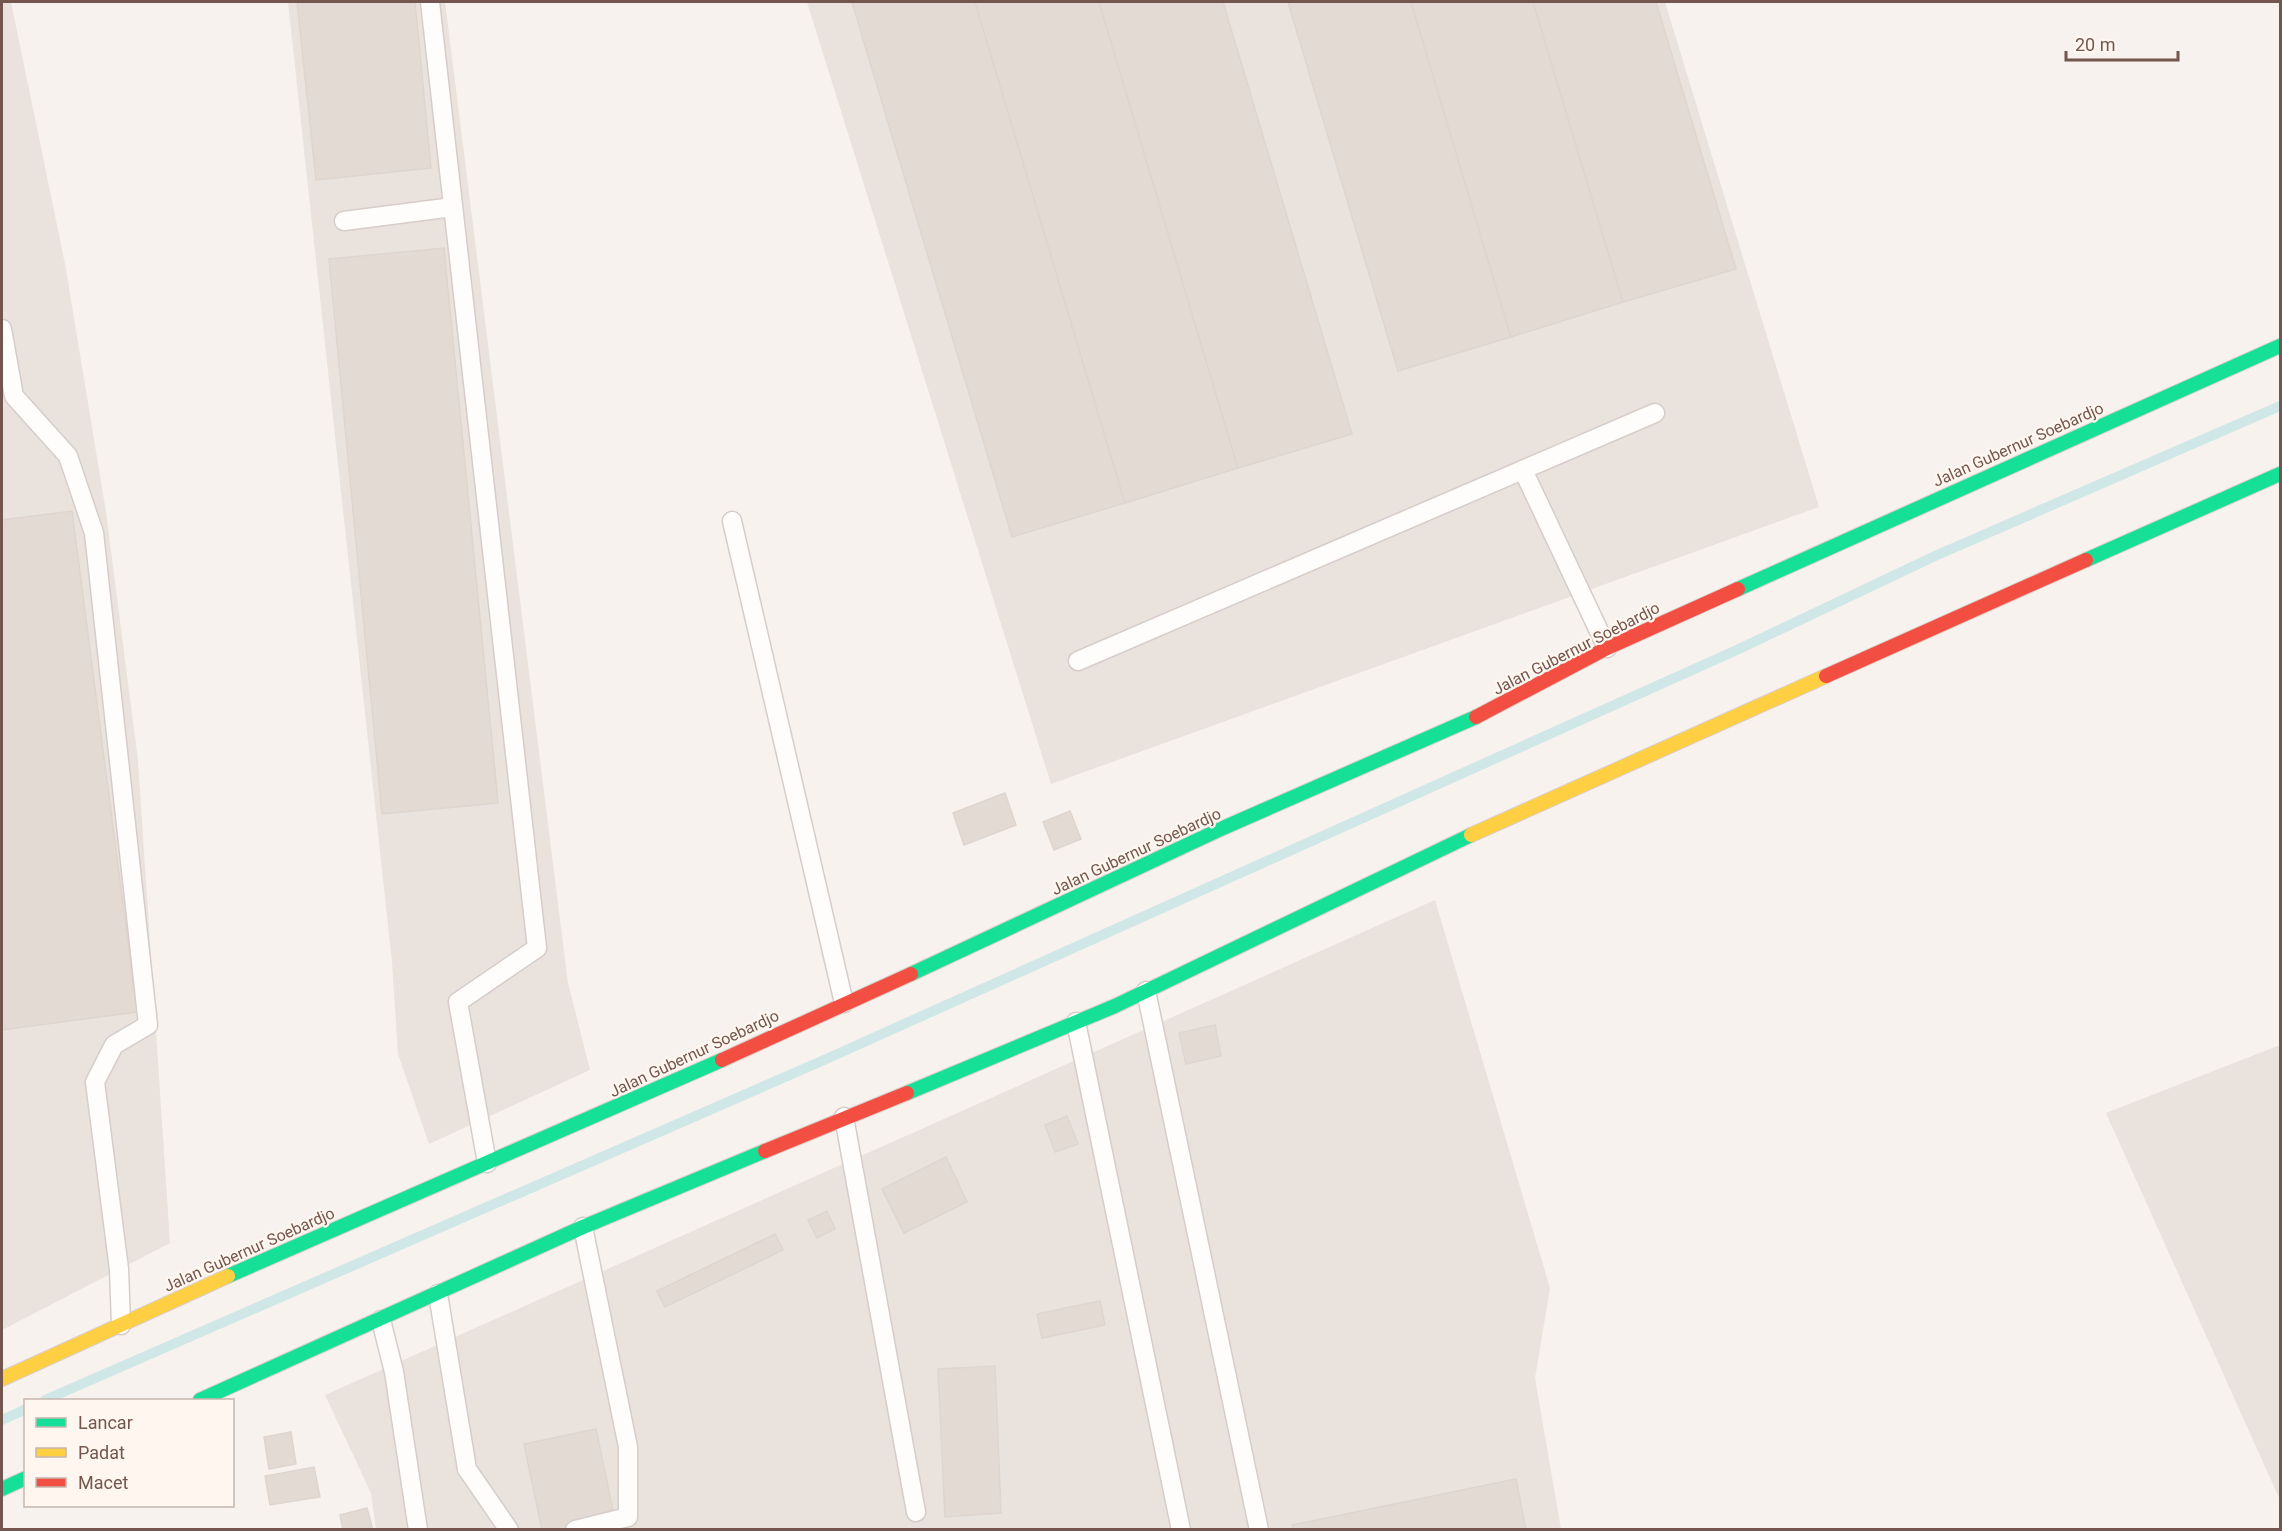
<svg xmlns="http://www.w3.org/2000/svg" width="2282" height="1531" font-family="Roboto,sans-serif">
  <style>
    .industrial { fill: #e9e2dd }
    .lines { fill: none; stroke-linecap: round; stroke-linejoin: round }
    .stream { stroke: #cfe7e6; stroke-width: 10 }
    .building { fill: #e3dad4; stroke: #dfd5cf; stroke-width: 1.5 }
    .lane-casing { stroke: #d6cdca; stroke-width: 21 }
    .fast-casing { stroke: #d8cfcb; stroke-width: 16 }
    .slow-casing { stroke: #d8cfcb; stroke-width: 16 }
    .jam-casing { stroke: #d8cfcb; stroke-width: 16 }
    .lane { stroke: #fefdfc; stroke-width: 18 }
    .fast { stroke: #16e098; stroke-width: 14 }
    .slow { stroke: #ffcf43; stroke-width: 14 }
    .jam { stroke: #f24e42; stroke-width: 14 }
    .labels { text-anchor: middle; stroke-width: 4.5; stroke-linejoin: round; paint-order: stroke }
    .street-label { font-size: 16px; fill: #73574e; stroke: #fef6ef }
  </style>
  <rect width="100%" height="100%" fill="#f7f2ed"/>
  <g class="industrial">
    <polygon points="2,2 11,2 65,264 106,512 138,761 170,1243 2,1330"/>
    <polygon points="288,2 445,2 568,983 590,1070 429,1144 398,1054 392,962"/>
    <polygon points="807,2 1665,2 1819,507 1051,784"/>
    <polygon points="1435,900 1550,1288 1535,1378 1561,1529 376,1529 371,1493 325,1395"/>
    <polygon points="2280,1045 2280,1500 2106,1113"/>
  </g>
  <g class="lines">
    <g class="stream">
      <polyline points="45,1400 824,1060 1739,649 1935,556 2280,406"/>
      <polyline points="2,1420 26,1409"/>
    </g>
  </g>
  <g class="building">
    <polygon points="297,2 415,2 431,168 316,180"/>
    <polygon points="852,2 975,2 1125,503 1012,537"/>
    <polygon points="975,2 1099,2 1238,468 1125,503"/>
    <polygon points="1099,2 1223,2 1352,434 1238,468"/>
    <polygon points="1288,2 1411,2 1511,337 1398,371"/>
    <polygon points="1411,2 1533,2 1623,302 1511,337"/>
    <polygon points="1533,2 1656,2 1736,269 1623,302"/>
    <polygon points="444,248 498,803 382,814 329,259"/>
    <polygon points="72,511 137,1012 2,1030 2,520"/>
    <polygon points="1005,793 1016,825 964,845 953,813"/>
    <polygon points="1070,811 1081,839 1054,850 1043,822"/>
    <polygon points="1215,1025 1221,1056 1186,1064 1179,1033"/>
    <polygon points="1067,1116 1078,1144 1055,1152 1045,1125"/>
    <polygon points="946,1157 967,1202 904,1233 882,1189"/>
    <polygon points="827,1211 835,1229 817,1238 808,1220"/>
    <polygon points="775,1234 783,1250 665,1307 657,1291"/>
    <polygon points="1100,1301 1105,1325 1042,1338 1037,1314"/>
    <polygon points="995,1366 1001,1513 945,1517 938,1369"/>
    <polygon points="596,1429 617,1530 542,1530 524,1444"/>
    <polygon points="291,1432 296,1464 269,1469 264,1437"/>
    <polygon points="314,1467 320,1497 270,1505 265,1476"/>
    <polygon points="1516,1479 1526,1530 1293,1530 1292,1525"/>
    <polygon points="367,1508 373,1530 343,1530 340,1515"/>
  </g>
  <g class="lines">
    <defs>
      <g id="lane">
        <polyline points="430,2 537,948 458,1002 487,1163"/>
        <polyline points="344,221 453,207"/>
        <polyline points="2,329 14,396 68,456 94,533 148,1025 114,1045 95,1082 119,1269 121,1325"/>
        <polyline points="1523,470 1607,648"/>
        <polyline points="732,521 844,1003"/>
        <polyline points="1078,661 1655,413"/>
        <polyline points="1146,991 1259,1530"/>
        <polyline points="1076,1022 1181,1530"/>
        <polyline points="844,1117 916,1512"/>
        <polyline points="438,1294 467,1469 509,1530"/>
        <polyline points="381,1320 394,1372 418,1530"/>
        <polyline points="575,1530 628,1517 628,1447 583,1227"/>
      </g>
      <g id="fast">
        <polyline points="2086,560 2280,474"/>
        <polyline points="1738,589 2280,346"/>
        <polyline points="911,974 1223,828 1476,717"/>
        <polyline points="907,1093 1115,1006 1471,835"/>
        <polyline points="228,1276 722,1060"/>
        <polyline points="200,1400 583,1227 765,1151"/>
        <polyline points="2,1489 26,1478"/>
      </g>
      <g id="slow">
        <polyline points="1471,835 1826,676"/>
        <polyline points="2,1379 228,1276"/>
      </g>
      <g id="jam">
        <polyline points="1826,676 2086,560"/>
        <polyline points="1476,717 1607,648 1738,589"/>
        <polyline points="722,1060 911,974"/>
        <polyline points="765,1151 907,1093"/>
      </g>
    </defs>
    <use href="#lane" class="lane-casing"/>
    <use href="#fast" class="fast-casing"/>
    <use href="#slow" class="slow-casing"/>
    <use href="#jam" class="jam-casing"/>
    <use href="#lane" class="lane"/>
    <use href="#fast" class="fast"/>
    <use href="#slow" class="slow"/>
    <use href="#jam" class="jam"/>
  </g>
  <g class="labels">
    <g class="street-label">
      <text transform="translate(2018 444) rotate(-24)" y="6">Jalan Gubernur Soebardjo</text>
      <text transform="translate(1576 648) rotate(-27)" y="6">Jalan Gubernur Soebardjo</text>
      <text transform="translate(1136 851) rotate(-25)" y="6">Jalan Gubernur Soebardjo</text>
      <text transform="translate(694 1053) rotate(-25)" y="6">Jalan Gubernur Soebardjo</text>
      <text transform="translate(249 1249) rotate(-24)" y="6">Jalan Gubernur Soebardjo</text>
    </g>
  </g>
  <rect width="2282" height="1531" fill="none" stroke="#73574e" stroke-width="6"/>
  <rect x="24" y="1399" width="210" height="108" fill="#fef6ef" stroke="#c6b6af" stroke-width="1.5"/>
  <rect x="36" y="1418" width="30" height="9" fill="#16e098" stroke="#c6b6af" stroke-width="1.5"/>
  <text x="78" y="1429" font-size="18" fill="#73574e">Lancar</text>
  <rect x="36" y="1448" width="30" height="9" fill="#ffcf43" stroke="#c6b6af" stroke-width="1.5"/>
  <text x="78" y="1459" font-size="18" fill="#73574e">Padat</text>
  <rect x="36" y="1478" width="30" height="9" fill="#f24e42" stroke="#c6b6af" stroke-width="1.5"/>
  <text x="78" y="1489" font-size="18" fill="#73574e">Macet</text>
  <path d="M2066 51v9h112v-9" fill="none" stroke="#73574e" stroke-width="3"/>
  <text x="2075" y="51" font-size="18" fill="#73574e" stroke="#fef6ef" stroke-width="4.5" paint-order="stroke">20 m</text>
</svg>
